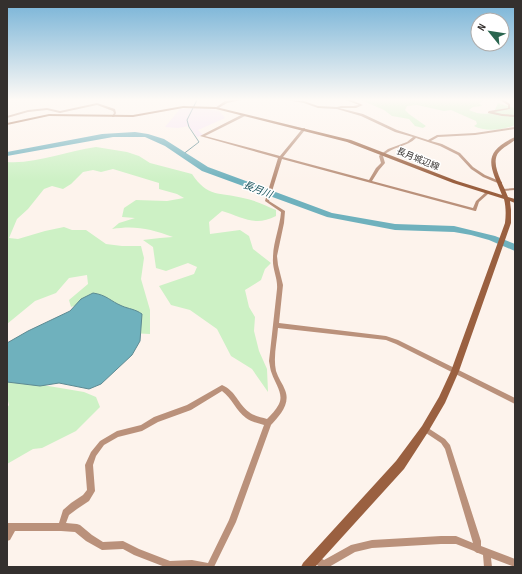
<svg xmlns="http://www.w3.org/2000/svg" width="522" height="574" font-family="'Sofia Sans Condensed','Noto Sans JP',sans-serif">
  <style>
    .education { fill: #f7e4f5 }
    .green { fill: #cdf1c5 }
    .water { fill: #6fb1bd; stroke: #5d8a92 }
    .lines { fill: none; stroke-linecap: round; stroke-linejoin: round }
    .stream { stroke: #5d8a92; stroke-width: 1 }
    .river { fill: #6fb1bd; fill-rule: evenodd }
    .street { fill: #ba917b; fill-rule: evenodd }
    .secondary { fill: #9a6040; fill-rule: evenodd }
    .labels { text-anchor: middle; stroke-width: 3; stroke-linejoin: round; paint-order: stroke }
    .far-street-label { font-size: 9px; fill: #34302e; stroke: #fff }
    .far-water-label { font-size: 10px; font-style: italic; fill: #17515a; stroke: #fff }
  </style>
  <rect width="100%" height="100%" fill="#fdf3ec"/>
  <polygon class="education" points="201,108 219,111 225,118 198,130 203,135 197,137 189,126 178,128 165,127 180,109"/>
  <g class="green">
    <path d="M361,100H484L479,103L482,106L473,107L469,110C477,114 486,115 494,112L498,103L514,108L515,107V125C503,130 485,132 474,126L477,124L476,121L451,110L444,111L417,105L407,106L405,110L409,114L426,126L423,128L415,126L409,119L392,116L384,110Z"/>
    <path d="M96,147L127,152L139,156L150,163L192,174C208,198 219,192 243,198C254,200 265,205 276,210V216C255,227 242,217 222,211L209,222L210,234L240,230L249,236L253,249L271,263L265,269L261,280L245,290L249,307L255,317L254,331L259,351L267,369L268,392L252,369L231,356L217,329L190,310L171,305L159,286L194,274L197,267L188,263L166,271L156,268L153,247L143,240L160,238L173,237C151,229 135,225 112,229L119,223L135,218L122,217L124,208L136,200L167,201L184,198L177,194L159,189V183L113,169L101,172L93,170L83,172L71,184L63,189L52,186L44,189L28,209L17,219L9,238L18,239L45,231L64,227L72,230H86L106,244L122,246H141L144,258L141,279L150,310V334L130,333L93,299L71,307L69,300L88,284L87,275L69,278L56,293L35,301L7,324V162C37,164 66,151 96,147Z"/>
    <polygon points="7,379 84,392 96,397 100,407 76,431 42,448 33,449 7,464 7,408 9,405 7,397"/>
  </g>
  <path class="water" d="M93,293C107,295 110,301 122,306C129,309 135,309 142,314L140,341L132,355L101,384L89,389L59,383L40,386L7,382V343L28,331L70,311L81,299Z"/>
  <g class="lines">
    <polyline class="stream" points="182,155 199,142 189,127 187,120 197,100"/>
    <polygon class="river" points="135,132 148,134 164,139 208,167 332,213 395,224 454,226 495,236 515,244 515,251 489,240 471,235 454,232 395,230 327,217 202,171 165,146 145,137 113,137 7,156 7,152 102,134"/>
    <g class="street">
      <polygon points="231,100 241,100 227,103 217,109 215,108 225,101"/>
      <path d="M287,100L304,101L318,106L337,107L341,106H353L359,105L346,100H351L363,105L356,108H339L363,114L397,130L428,140L437,135L475,133L515,127V129L475,135L438,137L431,141L442,144L460,153L473,167L485,175L502,182V184H500L483,177L471,169L458,155L440,146L416,138C407,147 393,146 383,156L385,163L379,170L372,181L473,208L476,201L486,192H488V194L479,202L476,211H475L282,159L269,201L285,211L284,223L277,256L278,265L283,285L279,323L386,336L398,340L515,398V404L396,344L386,340L278,328C277,342 273,357 276,371C278,378 283,384 285,390C291,404 279,416 271,425L236,522L214,567H165L134,555L123,549L102,550L86,541L75,532L61,531H15L10,540L7,541V523H59L63,510L71,503L83,495L87,490L85,465L91,452L100,441L117,431L141,425L154,417L187,405L222,385C236,391 238,404 249,412C254,416 261,417 267,419C271,415 276,410 279,404C284,394 275,383 272,374C270,370 270,365 269,361L277,289C278,278 272,269 273,258C273,242 280,227 281,212L265,201L278,158L200,136L243,114H245V116L205,136L280,156L303,128H305V130L283,157L369,180L376,168L381,163L379,156L380,155L388,149L407,142L413,137L395,132L361,116L337,109L318,108L304,103ZM222,391C232,398 236,411 246,418C251,422 258,423 264,425L229,520L208,563L192,560L170,561L139,549L123,541L103,542L92,535L80,525L77,524L66,523L69,515L77,509L89,501L95,491L93,465L96,456L104,445L118,437L142,431L158,422L191,410Z"/>
      <polygon points="500,100 504,100 510,104 510,109 494,112 502,114 515,115 515,117 502,116 488,113 488,112 489,111 508,108 508,105"/>
      <polygon points="512,100 515,100 515,102"/>
      <polygon points="97,103 115,109 116,113 114,117 112,117 112,116 114,113 113,111 97,105 60,113 47,110 28,112 7,118 7,116 28,110 47,108 60,111"/>
      <polygon points="515,188 515,190 503,191 501,190 503,189"/>
      <polygon points="425,426 445,439 450,445 481,541 481,546 515,559 515,567 491,558 492,567 484,567 483,555 478,553 477,553 474,551 456,544 441,544 372,548 355,552 329,567 320,567 312,562 311,559 312,556 315,555 324,560 351,545 372,540 441,536 456,536 473,543 445,449 441,443 423,431 422,429 423,427"/>
    </g>
    <path class="secondary" d="M183,106L216,107L351,140L457,181L502,195C491,167 480,153 515,137V140C510,144 504,147 499,152C489,163 504,185 508,197L515,199V203L510,201L511,210V223L459,371L445,403L428,432L404,469L315,567H301L303,563L396,461L422,426L439,397L451,371L505,223C506,215 506,207 504,199L453,183L347,142L216,109L183,108L133,117L49,116L7,125V123L49,114L133,115Z"/>
  </g>
  <linearGradient id="sky" x2="0" y2="1"><stop stop-color="#77b3d7"/><stop offset="0.55" stop-color="#fefaf6"/><stop offset="1" stop-color="#fefaf6" stop-opacity="0"/></linearGradient>
  <rect width="522" height="181" fill="url(#sky)"/>
  <g class="labels">
    <g class="far-street-label">
      <text transform="translate(418 159) rotate(22)" y="3">長月城辺線</text>
    </g>
    <g class="far-water-label">
      <text transform="translate(258 189) rotate(21)" y="4">長月川</text>
    </g>
  </g>
  <rect width="522" height="574" fill="none" stroke="#34302e" stroke-width="16"/>
  <g transform="translate(490 32) rotate(300)"><circle r="19" fill="#ffffff" stroke="#aeacab"/>
  <path d="M0-3L7 15L0 10L-7 15Z" fill="#2a654f"/>
  <text y="-6" font-size="11" font-weight="bold" text-anchor="middle" fill="#34302e">N</text>
  </g>
</svg>
